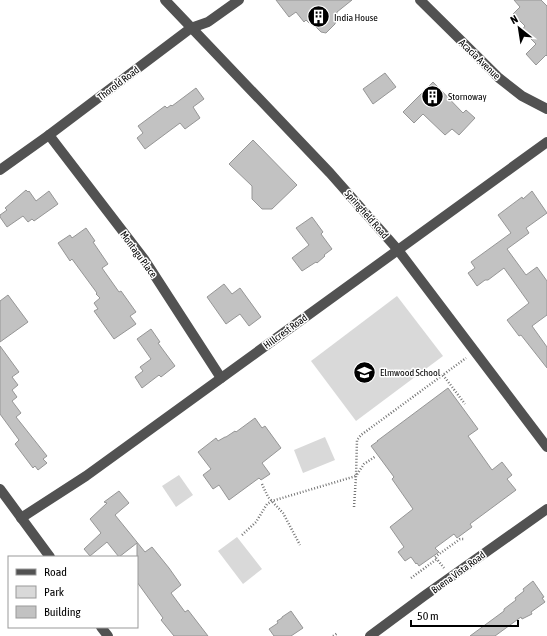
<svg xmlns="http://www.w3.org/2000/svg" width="547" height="636" font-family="'Asap Condensed',sans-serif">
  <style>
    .green { fill: #d9d9d9 }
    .building { fill: #c2c2c2; stroke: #969696 }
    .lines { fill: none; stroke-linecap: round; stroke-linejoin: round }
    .path { stroke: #747474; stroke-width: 2.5; stroke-dasharray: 1 2; stroke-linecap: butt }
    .minor { stroke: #525252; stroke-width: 10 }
    .labels { text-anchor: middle; stroke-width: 3; stroke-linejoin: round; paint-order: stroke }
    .poi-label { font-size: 10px; fill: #000; stroke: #fff; text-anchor: start }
    .street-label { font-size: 10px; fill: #000; stroke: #fff }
  </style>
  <rect width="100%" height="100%" fill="#fff"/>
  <g class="green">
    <polygon points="397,296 443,356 356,421 311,361"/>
    <polygon points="325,437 335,460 303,473 294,450"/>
    <polygon points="179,475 193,495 176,507 162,486"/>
    <polygon points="237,537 262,569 243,584 218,551"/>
  </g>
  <g class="building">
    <polygon points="276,0 352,0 337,12 335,24 326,33 321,32 311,22 309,23 306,20 304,22 296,12 289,17"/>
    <polygon points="514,0 541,0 547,6 547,56 546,55 536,65 526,54 536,44 522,30 525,26 513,14 520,7"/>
    <polygon points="385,73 396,87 373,104 363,89"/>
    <polygon points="433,82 463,113 466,110 475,118 459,135 452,129 445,135 423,114 414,123 403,112"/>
    <polygon points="196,88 204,99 193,107 200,118 185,129 180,123 145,149 137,138 143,133 138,126 165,106 167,108 171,105 172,106"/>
    <polygon points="253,140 297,185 272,209 262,209 252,199 252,186 229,164"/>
    <polygon points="26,190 28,192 29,191 36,201 49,191 58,204 34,221 32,219 28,222 23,216 7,227 0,217 0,215 7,210 5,208"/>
    <polygon points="532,191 547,213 526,228 529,233 507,249 526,275 537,267 547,281 547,315 532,326 547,347 547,368 521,335 519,336 507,320 529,303 504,268 488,280 485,280 477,286 468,273 475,268 471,262 511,233 498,215 522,197 523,199"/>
    <polygon points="312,217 323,232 321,234 332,249 324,255 325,256 317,263 316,262 302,271 292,258 309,245 296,228"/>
    <polygon points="86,228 95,241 93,242 108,264 102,268 119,292 121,291 136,312 130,316 136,324 114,339 94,311 98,309 94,303 100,298 96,294 97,293 72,259 70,261 58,243 70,235 72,238"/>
    <polygon points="224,284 232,294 240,288 261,317 249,326 240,314 226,324 207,297"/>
    <polygon points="8,295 28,322 0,342 0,301"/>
    <polygon points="151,329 160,342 158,343 175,366 161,377 159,375 142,388 135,377 143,371 140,367 151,359 137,339"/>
    <polygon points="0,346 19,372 12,377 18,385 12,390 17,397 12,401 21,413 16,417 47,456 43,459 47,463 38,470 35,466 33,468 15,444 19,440 0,414"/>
    <polygon points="448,388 478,429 468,436 492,470 502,462 512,475 507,479 516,490 470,524 472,527 457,538 454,534 435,548 439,552 419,566 417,563 416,564 411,557 405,561 398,552 404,547 390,527 413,509 392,479 394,477 371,446 378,441 377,441"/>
    <polygon points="255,418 262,428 265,426 281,448 262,463 270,474 261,480 259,478 229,500 219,485 213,489 203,475 211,469 198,452 216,438 218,441 225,437 226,437 235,431 236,432"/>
    <polygon points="119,491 129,503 115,515 145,552 152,547 169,568 181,585 171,593 185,612 188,610 208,636 174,636 161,620 163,618 137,582 137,543 119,557 107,542 90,556 84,549 101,533 90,519 107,503 104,502"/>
    <polygon points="533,581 544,597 542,598 545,602 531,612 532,614 522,619 521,617 495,636 470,636 504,611 504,609 516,600 515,598 524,591 523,589"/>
    <polygon points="291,611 303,628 291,636 274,636 269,629 278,623 277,621 282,618 282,617"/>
  </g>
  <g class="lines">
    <g class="path">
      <polyline points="443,375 465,404"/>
      <polyline points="262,484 268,497 283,513 300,545"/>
      <polyline points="354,507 356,476 364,464 376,456"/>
      <polyline points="242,535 256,522 267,504 272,501 356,476 357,440 361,435 466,358"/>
      <polyline points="435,557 460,539 464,539"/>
      <polyline points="436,558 444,568"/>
      <polyline points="411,578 437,559"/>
      <polyline points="333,636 338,633"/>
    </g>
    <g class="minor">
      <polyline points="165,0 330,173 398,250 547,447"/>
      <polyline points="420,0 499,78 522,96 547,109"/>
      <polyline points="49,135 144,259 221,378"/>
      <polyline points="0,170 49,135 191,28 208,22 239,0"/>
      <polyline points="0,489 50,557"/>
      <polyline points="21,518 86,476 547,142"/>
      <polyline points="101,627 108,636"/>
      <polyline points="370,636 424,596 547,509"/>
    </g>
  </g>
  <defs>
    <symbol id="building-disc" viewBox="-11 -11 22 22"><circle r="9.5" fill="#000" stroke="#fff"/><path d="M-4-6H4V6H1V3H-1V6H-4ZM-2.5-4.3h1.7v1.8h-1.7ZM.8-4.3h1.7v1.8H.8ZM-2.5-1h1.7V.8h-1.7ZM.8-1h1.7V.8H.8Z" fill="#fff"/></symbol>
    <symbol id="school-disc" viewBox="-11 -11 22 22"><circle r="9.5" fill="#000" stroke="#fff"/><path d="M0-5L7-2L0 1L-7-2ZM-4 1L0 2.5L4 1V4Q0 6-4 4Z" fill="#fff"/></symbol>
  </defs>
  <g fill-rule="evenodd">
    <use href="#building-disc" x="306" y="4" width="25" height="25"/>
    <use href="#building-disc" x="420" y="84" width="25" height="25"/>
    <use href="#school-disc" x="352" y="360" width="25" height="25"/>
  </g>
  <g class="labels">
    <g class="poi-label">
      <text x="334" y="21">India House</text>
      <text x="448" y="100">Stornoway</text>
      <text x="380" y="376">Elmwood School</text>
    </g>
    <g class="street-label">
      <text transform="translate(480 59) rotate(44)" y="4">Acacia Avenue</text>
      <text transform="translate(118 83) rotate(-37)" y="4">Thorold Road</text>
      <text transform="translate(367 214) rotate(49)" y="4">Springfield Road</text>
      <text transform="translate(139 254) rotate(54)" y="4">Montagu Place</text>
      <text transform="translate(285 331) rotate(-36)" y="4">Hillcrest Road</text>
      <text transform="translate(458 572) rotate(-36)" y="4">Buena Vista Road</text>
    </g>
  </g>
  <rect x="8" y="556" width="130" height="72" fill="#ffffff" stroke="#999999"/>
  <rect x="16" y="569" width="20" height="6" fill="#525252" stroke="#999999"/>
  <text x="44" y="576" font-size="12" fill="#000000">Road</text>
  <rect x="16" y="586" width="20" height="12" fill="#d9d9d9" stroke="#999999"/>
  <text x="44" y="596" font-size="12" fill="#000000">Park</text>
  <rect x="16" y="606" width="20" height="12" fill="#c2c2c2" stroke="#999999"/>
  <text x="44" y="616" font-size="12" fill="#000000">Building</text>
  <g transform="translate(519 28) rotate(330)" stroke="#ffffff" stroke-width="3" paint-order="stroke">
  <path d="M0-3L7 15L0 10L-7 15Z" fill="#000000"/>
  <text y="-6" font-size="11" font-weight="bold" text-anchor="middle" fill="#000000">N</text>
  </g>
  <path d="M411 620v6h107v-6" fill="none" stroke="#000000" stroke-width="2"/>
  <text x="417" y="620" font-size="12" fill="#000000" stroke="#ffffff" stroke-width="3" paint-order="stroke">50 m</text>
</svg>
